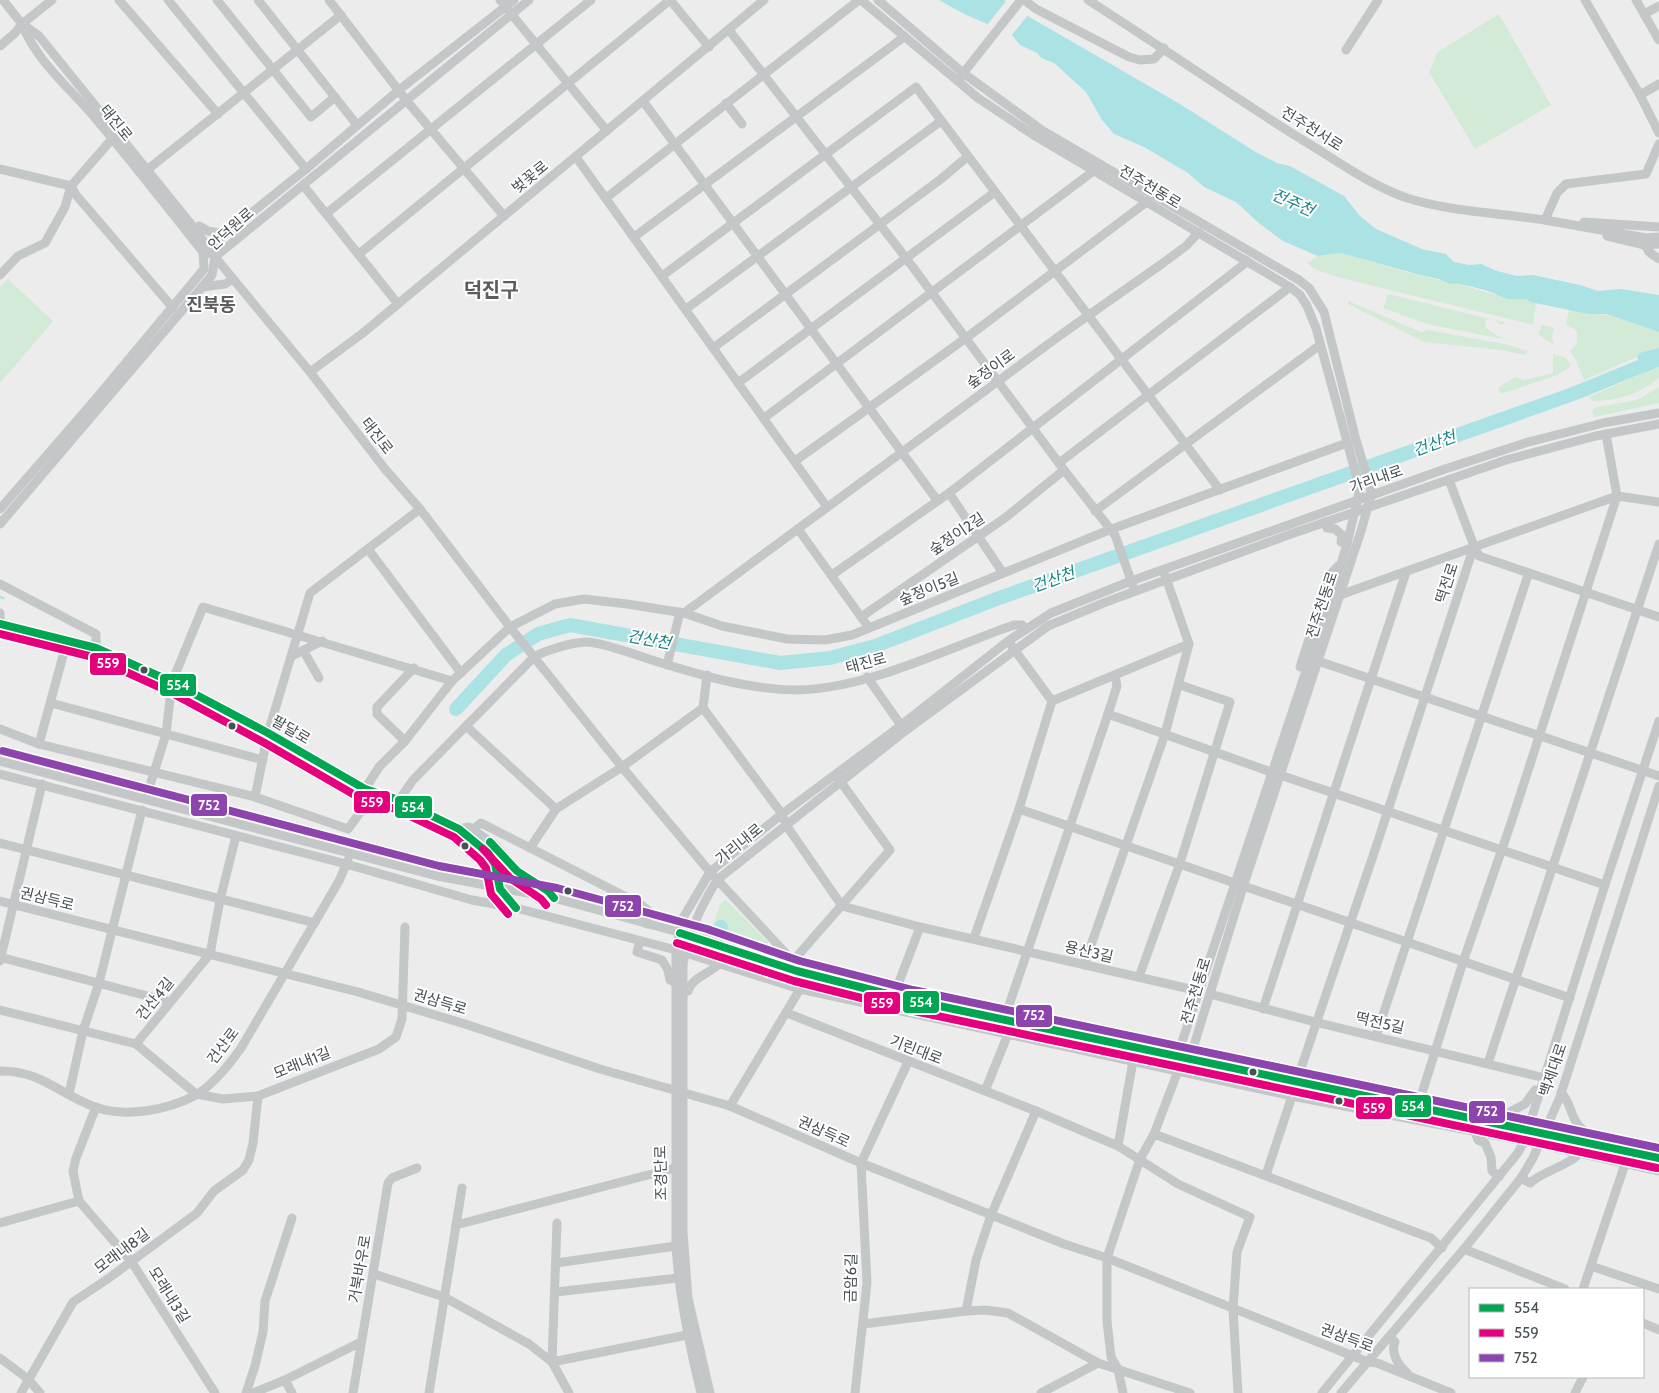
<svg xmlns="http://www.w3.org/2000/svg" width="1659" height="1393" font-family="Cabin,'Noto Sans KR',sans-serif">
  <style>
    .green { fill: #d3ead7 }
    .water { fill: #abe2e4 }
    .pier { fill: #edecec }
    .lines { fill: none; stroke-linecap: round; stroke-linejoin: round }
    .stream { stroke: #abe2e4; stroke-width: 2.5 }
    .river { stroke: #abe2e4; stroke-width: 14 }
    .minor { stroke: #c4c7c7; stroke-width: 9 }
    .bus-1-casing { stroke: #fff; stroke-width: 11 }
    .bus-2-casing { stroke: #fff; stroke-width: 11 }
    .bus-3-casing { stroke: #fff; stroke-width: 11 }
    .bus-1 { stroke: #00a651; stroke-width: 8 }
    .bus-2 { stroke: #e5007d; stroke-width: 8 }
    .bus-3 { stroke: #8e44ad; stroke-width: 8 }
    .bus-dot { fill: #465156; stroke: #fff; stroke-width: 2 }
    .labels { text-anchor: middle; stroke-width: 4; stroke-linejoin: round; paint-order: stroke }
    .street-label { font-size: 15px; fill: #465156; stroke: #fff }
    .water-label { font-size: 16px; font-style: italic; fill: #1b8286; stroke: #fff }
    .quarter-label { font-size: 18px; font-weight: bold; fill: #595d5f; stroke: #fff }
    .district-label { font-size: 20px; font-weight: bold; fill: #595d5f; stroke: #fff }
    .line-badge { stroke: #fff; stroke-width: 2 }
    .badge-label { font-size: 14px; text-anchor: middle; font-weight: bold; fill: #fff }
  </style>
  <rect width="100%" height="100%" fill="#edecec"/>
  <g class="green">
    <polygon points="1499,14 1551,105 1475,149 1429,72 1438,52"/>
    <path d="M1341,253C1379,263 1419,278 1457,283C1462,284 1467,287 1472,288C1490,294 1508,298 1527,299L1530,302L1536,303L1533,325L1337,277L1314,269L1307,263L1318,256Z"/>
    <polygon points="8,279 53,321 0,383 0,287"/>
    <path d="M1388,294L1519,326L1521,327L1505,323L1501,325C1496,321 1493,318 1486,320L1485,327L1501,338L1523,343L1427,324L1383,308Z"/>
    <polygon points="1348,301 1421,332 1428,330 1509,345 1527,351 1525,355 1501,350 1424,342 1348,304"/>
    <polygon points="1575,309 1602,315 1607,314 1659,332 1659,348 1639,353 1637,357 1584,380 1575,358 1570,351 1577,343 1577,331 1566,324 1569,310"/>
    <polygon points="1542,325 1554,328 1552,337 1554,345 1538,334"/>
    <polygon points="1553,354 1566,358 1571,366 1558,375 1501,394 1498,388 1515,377 1524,380 1553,373"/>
    <path d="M1659,366V378C1638,395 1619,400 1592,401L1589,397Z"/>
    <polygon points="1659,387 1659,403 1594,417 1592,411 1597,407 1637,400"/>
    <polygon points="725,899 768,942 765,951 727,942 710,932 720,905"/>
  </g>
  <g class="water">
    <polygon points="939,0 1004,0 1026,15 1180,104 1254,151 1277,163 1290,166 1344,196 1360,216 1376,229 1422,249 1446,254 1454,262 1469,265 1481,264 1497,271 1517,276 1533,275 1580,285 1598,291 1621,289 1659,295 1659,332 1607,314 1589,314 1530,302 1527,299 1508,299 1485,290 1456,283 1450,284 1439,279 1424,276 1341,253 1318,256 1283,241 1260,224 1236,202 1204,187 1188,173 1144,147 1114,134 1102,120 1086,92 1054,63 1041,58 1037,53 1020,45 1011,34 966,15"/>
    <polygon points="1659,348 1659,366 1647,372 1643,370 1637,357 1639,353"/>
    <circle cx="721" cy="927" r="7"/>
  </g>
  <polygon class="pier" points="1007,0 1029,14 1010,37 987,25"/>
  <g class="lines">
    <polyline class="stream" points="0,597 3,598"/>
    <polyline class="river" points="456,709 506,655 538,634 570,625 780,663 830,658 875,646 999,598 1573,394 1659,359"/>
    <g class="minor">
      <polyline points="3,0 22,24 39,36 195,229 215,257 310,372 385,469 420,509 510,627 622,767 710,872 793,961 797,971"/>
      <polyline points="119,0 218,114"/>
      <polyline points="168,0 306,169"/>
      <polyline points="217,0 311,117 335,97"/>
      <polyline points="258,0 357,125"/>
      <polyline points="329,0 406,100 504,216"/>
      <polyline points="500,0 607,131"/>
      <polyline points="670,0 709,47"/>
      <polyline points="861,0 978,98 1035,136 1290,287 1300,295 1307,306 1316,328 1360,489 1347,544 1330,599 1182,1042 1178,1056 1178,1071 1154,1134 1140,1159 1107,1258 1107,1321 1111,1357 1118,1369 1123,1393"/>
      <polyline points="878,0 963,73 1043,131 1299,280 1309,288 1324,312 1356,440 1370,486 1371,495 1362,528 1243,887 1190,1058 1178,1071"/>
      <polyline points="1024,0 1036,9 1129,57 1140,60 1154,59 1164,48"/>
      <path d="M1088,0C1160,46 1229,94 1301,139C1335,159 1369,185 1407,198C1452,212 1499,213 1545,220C1579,226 1613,232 1646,238L1659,237"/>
      <polyline points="1585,0 1640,95 1659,133"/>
      <polyline points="1636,0 1659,40"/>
      <polyline points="1644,14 1659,6"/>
      <path d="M22,24C37,62 70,88 96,119C133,163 168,208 203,252L207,254"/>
      <polyline points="729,30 906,258 1064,470 1115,535 1133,586"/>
      <polyline points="0,46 15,33 22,24 52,0"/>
      <polyline points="1346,50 1378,0"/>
      <polyline points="961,76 1021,0"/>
      <polyline points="1640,95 1659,84"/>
      <polyline points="643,101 937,500"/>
      <polyline points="726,103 742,124"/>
      <polyline points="576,157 827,507"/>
      <polyline points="0,169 71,186 76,195 173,308"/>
      <polyline points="147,170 341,15"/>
      <polyline points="303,185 398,304"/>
      <polyline points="606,198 859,0"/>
      <polyline points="327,213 591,0"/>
      <polyline points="1545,220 1557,193 1566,184 1646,174 1659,144"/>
      <polyline points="1584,222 1659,227"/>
      <polyline points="195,229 199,226 208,231 225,234"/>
      <polyline points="1607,236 1645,245 1659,244"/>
      <polyline points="634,237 904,37"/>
      <polyline points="1645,245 1649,252 1659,259"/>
      <polyline points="359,254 670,0"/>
      <polyline points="0,275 18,256 45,243 65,207 71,186 112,139"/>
      <polyline points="662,276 916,87 1220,490"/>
      <polyline points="202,287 225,284 233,279"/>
      <polyline points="686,309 941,121"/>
      <polyline points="713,348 941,179 967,157"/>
      <polyline points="310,372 363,333 764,0"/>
      <polyline points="738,383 995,192"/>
      <polyline points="764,418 1095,170"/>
      <polyline points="795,461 966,338 1148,201"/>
      <polyline points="1059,463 1290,287"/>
      <polyline points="949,493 1003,573"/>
      <polyline points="0,509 94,401 204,269 203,252 306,169 399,90 514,0"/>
      <polyline points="1095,511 1320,345"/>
      <polyline points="1325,522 1327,528 1335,529 1342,535 1341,542 1347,544"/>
      <polyline points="0,524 202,287 212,275 215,257 529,0"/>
      <polyline points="798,529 869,628"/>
      <polyline points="1474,546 1479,556 1659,617"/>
      <polyline points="368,549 461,673"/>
      <polyline points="832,575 949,493 1243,265 1246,260"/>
      <polyline points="0,584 96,634 96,648"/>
      <polyline points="1340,595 1617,496 1659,502"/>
      <polyline points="0,613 0,619"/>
      <polyline points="684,613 1062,334 1163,263 1186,246 1199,232"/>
      <polyline points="861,617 1005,518 1064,470"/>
      <polyline points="0,624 96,648 162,679 172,682 268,733 365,789 399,800 459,829 488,853 495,864 500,889 516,908"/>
      <polyline points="1011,645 1052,701 1189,644 1165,575"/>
      <polyline points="303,650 319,678"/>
      <polyline points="292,656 322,641"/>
      <polyline points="1312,659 1659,776"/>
      <polyline points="667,665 680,612"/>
      <polyline points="1300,667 1330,575 1338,566"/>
      <polyline points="867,677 903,728"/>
      <polyline points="51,703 263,760"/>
      <polyline points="703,708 782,814 786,825 842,906 920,927 1199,991"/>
      <polyline points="1108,714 1271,772"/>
      <polyline points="466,726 556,809"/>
      <polyline points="0,729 39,744 255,797 348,829 359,814 365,789 379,767 405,741 452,681 510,627 555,604 584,599 627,604 684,613 722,626 787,639 825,640 852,635 1109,530 1347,443"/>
      <polyline points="405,741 377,714 377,707 414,668"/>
      <polyline points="39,744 67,641"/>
      <polyline points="0,761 437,876 554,898 704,939 797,971 911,1000 1297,1080 1510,1128 1659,1158"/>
      <polyline points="0,774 346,864 472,900 516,908 676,950 800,989 1292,1096 1539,1144 1659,1171"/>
      <polyline points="1280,775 1605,885"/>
      <polyline points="255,797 268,733 310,593 420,509"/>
      <polyline points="146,798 166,734 172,682 203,607 452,681"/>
      <path d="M399,800L413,780L535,656C551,649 567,643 586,642C602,642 639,656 655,661C700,675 750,690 797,690C868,689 947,648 1014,625H1022L1025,628"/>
      <polyline points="1019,809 1570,998"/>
      <polyline points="459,829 469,827 496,846 517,871 548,891 554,898"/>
      <polyline points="473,829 481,823 640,904 649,911 647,924"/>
      <polyline points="0,843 315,923"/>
      <polyline points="530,848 556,809 622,767 703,708 707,675"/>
      <polyline points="0,901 358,992 465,1024 600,1069 730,1106 861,1163 1064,1244 1107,1258 1368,1362 1377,1363 1451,1393"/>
      <polyline points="974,938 1019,809 1052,701"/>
      <polyline points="640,941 637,952 662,960 668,970 670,980 676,983"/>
      <polyline points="0,957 170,1002"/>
      <polyline points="0,961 42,784"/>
      <polyline points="793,961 890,850 838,778"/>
      <polyline points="1084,965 1165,734 1189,644"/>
      <polyline points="1139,977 1180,863 1230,702 1180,685"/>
      <path d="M683,991H688C692,978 708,974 718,965"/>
      <polyline points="1210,994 1315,1022 1545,1078"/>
      <polyline points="894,995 920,927"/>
      <polyline points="1263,1009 1406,572"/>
      <polyline points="0,1010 136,1044 196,1094 223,1099 258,1096 379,1049 396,1037 402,1019 405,927"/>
      <polyline points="787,1013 1036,1111 1118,1146 1178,1184 1250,1217 1237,1252 1233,1309 1238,1393"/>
      <polyline points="1004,1020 1108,714 1117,686 1115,675"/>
      <polyline points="1376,1036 1528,575"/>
      <polyline points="136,1044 210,954 220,900 236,836"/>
      <polyline points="1488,1063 1659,544"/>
      <path d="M0,1071C40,1070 61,1095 95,1107C126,1118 168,1110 196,1095C214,1084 229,1065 241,1048L339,881L348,860"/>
      <polyline points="1297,1080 1376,847 1474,546 1449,480"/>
      <polyline points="985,1091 1008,1034"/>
      <path d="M1561,1093C1574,1104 1567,1123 1593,1137L1592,1145"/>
      <polyline points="69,1094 83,1031 99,983 142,810"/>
      <polyline points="730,1106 800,989"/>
      <polyline points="1418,1106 1463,962 1511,823 1617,496 1606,434"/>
      <polyline points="96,1107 76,1158 73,1171 79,1201 131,1261 215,1393"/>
      <polyline points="1489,1123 1525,1104 1535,1090 1541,1091"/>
      <polyline points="1475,1132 1478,1140 1485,1143 1491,1157 1492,1171 1499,1177"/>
      <polyline points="1154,1134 1431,1238 1442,1248"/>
      <polyline points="1118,1146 1133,1061"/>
      <polyline points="1266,1175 1292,1096"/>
      <path d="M1521,1178L1530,1183C1545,1170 1568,1166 1579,1154"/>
      <polyline points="0,1223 79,1201"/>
      <polyline points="557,1223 552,1362 687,1335"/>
      <polyline points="456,1225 675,1168"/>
      <polyline points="1464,1249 1565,1289"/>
      <polyline points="556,1263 676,1246"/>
      <polyline points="1591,1266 1659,1289"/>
      <polyline points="374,1274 444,1297 529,1344 552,1362 569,1393"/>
      <polyline points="1583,1289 1625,1164"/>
      <polyline points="556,1292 678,1278"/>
      <polyline points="966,1311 976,1260 991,1215 1036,1111"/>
      <polyline points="1643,1323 1659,1330"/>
      <polyline points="863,1324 966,1311 985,1310 1008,1313 1098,1363 1190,1393"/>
      <path d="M1390,1337L1395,1342C1390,1353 1399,1366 1407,1373"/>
      <polyline points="0,1358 28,1379 40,1393"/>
      <polyline points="285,1380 292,1393"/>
      <polyline points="21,1393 73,1302 109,1278 197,1213 214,1191 243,1170 249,1160 253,1143 258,1096"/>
      <polyline points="246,1393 255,1366 263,1332 265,1301 292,1218"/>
      <polyline points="253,1393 285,1380 361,1342"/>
      <polyline points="353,1393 388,1183 392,1178 417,1168"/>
      <polyline points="429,1393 462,1188"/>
      <path d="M701,1393C689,1344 679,1296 676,1246V950L683,918L710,872L782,814L891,733L1008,641L1051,613L1131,581L1445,469L1525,443L1603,423L1659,413"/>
      <path d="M710,1393L688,1298L683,1232V964C688,933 701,906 717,880L905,731L1048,626L1106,602L1291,534L1506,460L1596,436L1659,424"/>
      <polyline points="855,1393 867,1283 861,1163 908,1062"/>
      <polyline points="1041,1393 1098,1363"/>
      <polyline points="1322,1393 1517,1154 1524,1142 1605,885 1659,721"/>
      <polyline points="1341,1393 1464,1249 1521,1178 1533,1158 1560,1097 1659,786"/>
      <polyline points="1575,1393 1583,1377"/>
    </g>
    <defs>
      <g id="bus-1">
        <polyline points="0,624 96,648 172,682 268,733 365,789 399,800 459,829 488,853 495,864 500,889 516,908"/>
        <polyline points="490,842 517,871 548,891 554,898"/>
        <polyline points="680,933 797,971 911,1000 1659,1158"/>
      </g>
      <g id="bus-2">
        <polyline points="0,634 93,657 168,691 263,742 360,798 395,809 454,837 480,860 486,868 491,894 508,914"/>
        <polyline points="483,849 510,878 541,899 546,905"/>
        <polyline points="677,943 794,981 909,1010 1657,1168"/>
      </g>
      <polyline id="bus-3" points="3,751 439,866 557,888 707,929 800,961 913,990 1659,1148"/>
    </defs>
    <use href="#bus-1" class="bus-1-casing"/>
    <use href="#bus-2" class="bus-2-casing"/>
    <use href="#bus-3" class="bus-3-casing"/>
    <use href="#bus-1" class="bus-1"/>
    <use href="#bus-2" class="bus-2"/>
    <use href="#bus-3" class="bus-3"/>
  </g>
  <g class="bus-dot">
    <circle cx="144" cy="670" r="4.5"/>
    <circle cx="232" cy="726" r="4.5"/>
    <circle cx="465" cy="846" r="4.5"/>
    <circle cx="568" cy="891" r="4.5"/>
    <circle cx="1253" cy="1072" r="4.5"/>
    <circle cx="1339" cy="1101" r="4.5"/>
  </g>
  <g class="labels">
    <g class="street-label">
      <text transform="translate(116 123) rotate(51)" y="5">태진로</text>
      <text transform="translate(1312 129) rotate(32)" y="5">전주천서로</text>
      <text transform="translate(530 177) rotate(-39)" y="5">벚꽃로</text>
      <text transform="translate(1150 187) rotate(31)" y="5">전주천동로</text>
      <text transform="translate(231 229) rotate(-42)" y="5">안덕원로</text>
      <text transform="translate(991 369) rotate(-36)" y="5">숲정이로</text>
      <text transform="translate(377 436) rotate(52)" y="5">태진로</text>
      <text transform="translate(1376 479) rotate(-19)" y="5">가리내로</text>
      <text transform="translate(957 534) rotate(-34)" y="5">숲정이2길</text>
      <text transform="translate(1447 583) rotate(-72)" y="5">떡전로</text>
      <text transform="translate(929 589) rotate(-22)" y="5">숲정이5길</text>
      <text transform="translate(1322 605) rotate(-72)" y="5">전주천동로</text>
      <text transform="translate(866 663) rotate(-15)" y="5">태진로</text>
      <text transform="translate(291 730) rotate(30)" y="5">팔달로</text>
      <text transform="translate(739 844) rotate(-39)" y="5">가리내로</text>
      <text transform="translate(47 899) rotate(14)" y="5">권삼득로</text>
      <text transform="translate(1089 952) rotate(13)" y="5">용산3길</text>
      <text transform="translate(1196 991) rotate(-73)" y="5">전주천동로</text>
      <text transform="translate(155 999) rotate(-51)" y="5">건산4길</text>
      <text transform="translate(440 1002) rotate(17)" y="5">권삼득로</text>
      <text transform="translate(1380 1023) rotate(13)" y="5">떡전5길</text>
      <text transform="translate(223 1046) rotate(-53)" y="5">건산로</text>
      <text transform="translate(916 1050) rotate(21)" y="5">기린대로</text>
      <text transform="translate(302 1063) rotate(-22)" y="5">모래내1길</text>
      <text transform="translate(1553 1070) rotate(-71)" y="5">백제대로</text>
      <text transform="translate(824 1132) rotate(24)" y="5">권삼득로</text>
      <text transform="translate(661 1173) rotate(-91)" y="5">조경단로</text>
      <text transform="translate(122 1251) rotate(-37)" y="5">모래내8길</text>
      <text transform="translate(360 1269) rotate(-80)" y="5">거북바우로</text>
      <text transform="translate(851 1278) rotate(-89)" y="5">금암6길</text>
      <text transform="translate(169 1295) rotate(58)" y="5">모래내3길</text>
      <text transform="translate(1347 1338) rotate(20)" y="5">권삼득로</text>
    </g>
    <g class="water-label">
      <text transform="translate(1293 202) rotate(24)" y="6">전주천</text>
      <text transform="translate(1434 443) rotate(-20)" y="6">건산천</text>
      <text transform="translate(1053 579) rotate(-20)" y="6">건산천</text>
      <text transform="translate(649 639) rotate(10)" y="6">건산천</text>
    </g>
    <g class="quarter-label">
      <text x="211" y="311">진북동</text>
    </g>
    <g class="district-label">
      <text x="491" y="297">덕진구</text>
    </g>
  </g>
  <g class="line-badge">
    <rect x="89" y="652" width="38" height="24" rx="5" fill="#e5007d"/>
    <rect x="159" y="673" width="38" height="24" rx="5" fill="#00a651"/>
    <rect x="353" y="790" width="38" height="24" rx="5" fill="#e5007d"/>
    <rect x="190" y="793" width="38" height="24" rx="5" fill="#8e44ad"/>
    <rect x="394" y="795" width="39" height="24" rx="5" fill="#00a651"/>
    <rect x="604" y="894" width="38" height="24" rx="5" fill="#8e44ad"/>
    <rect x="902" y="990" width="38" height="24" rx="5" fill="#00a651"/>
    <rect x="863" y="991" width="38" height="24" rx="5" fill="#e5007d"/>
    <rect x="1015" y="1004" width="38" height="24" rx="5" fill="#8e44ad"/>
    <rect x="1394" y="1094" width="38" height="24" rx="5" fill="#00a651"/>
    <rect x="1355" y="1096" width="38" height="24" rx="5" fill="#e5007d"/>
    <rect x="1468" y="1100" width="38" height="24" rx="5" fill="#8e44ad"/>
  </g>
  <g class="badge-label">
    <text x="108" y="668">559</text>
    <text x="178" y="690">554</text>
    <text x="372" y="807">559</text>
    <text x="209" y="810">752</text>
    <text x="413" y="812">554</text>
    <text x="623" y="911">752</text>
    <text x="921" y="1007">554</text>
    <text x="882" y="1008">559</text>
    <text x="1034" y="1020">752</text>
    <text x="1413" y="1111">554</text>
    <text x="1374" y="1113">559</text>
    <text x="1487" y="1116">752</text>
  </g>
  <rect x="1469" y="1288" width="175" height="90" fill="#ffffff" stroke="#b5b9bb"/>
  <rect x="1479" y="1304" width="25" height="8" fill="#00a651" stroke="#b5b9bb"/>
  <text x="1514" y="1313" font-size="15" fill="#465156">554</text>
  <rect x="1479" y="1329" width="25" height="8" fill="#e5007d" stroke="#b5b9bb"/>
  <text x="1514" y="1338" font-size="15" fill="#465156">559</text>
  <rect x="1479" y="1354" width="25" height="8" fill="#8e44ad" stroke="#b5b9bb"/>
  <text x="1514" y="1363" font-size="15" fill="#465156">752</text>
</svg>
